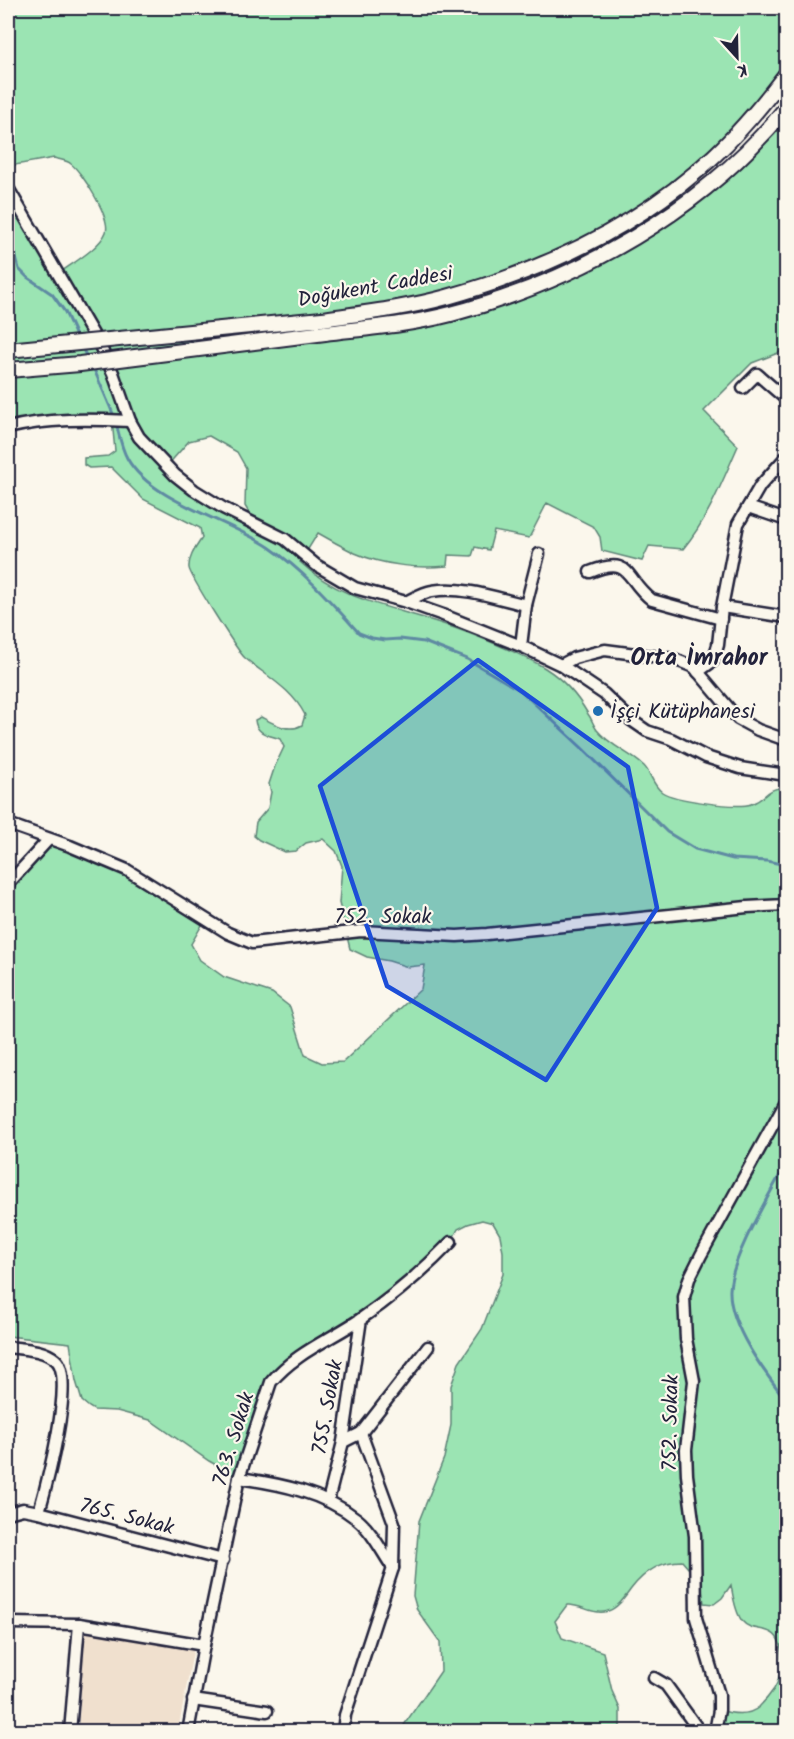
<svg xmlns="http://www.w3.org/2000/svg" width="794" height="1739" font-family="Kalam,sans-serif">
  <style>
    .built { fill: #f0e0ce }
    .green { fill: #9be4b3; stroke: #5e8377; stroke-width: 1.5; fill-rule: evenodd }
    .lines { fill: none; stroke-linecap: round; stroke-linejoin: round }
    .stream { stroke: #5e8aa2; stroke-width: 3 }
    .minor-casing { stroke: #22223b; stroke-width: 15 }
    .major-casing { stroke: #22223b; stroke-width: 18 }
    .minor { stroke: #fbf7ec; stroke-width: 10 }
    .major { stroke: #fbf7ec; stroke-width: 14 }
    .major-bridge-casing { stroke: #22223b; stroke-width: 18; stroke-linecap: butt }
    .major-bridge { stroke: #fbf7ec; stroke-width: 14 }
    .marked { fill: #1d4ed8; fill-opacity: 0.2; stroke: #1d4ed8; stroke-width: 4.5; stroke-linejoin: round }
    .poi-dot { fill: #1f6fb2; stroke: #fbf7ec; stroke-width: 2 }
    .labels { text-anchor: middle; stroke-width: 4.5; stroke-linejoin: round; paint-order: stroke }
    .street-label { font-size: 21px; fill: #22223b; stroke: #fbf7ec }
    .poi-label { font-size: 21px; fill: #22223b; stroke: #fbf7ec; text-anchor: start }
    .quarter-label { font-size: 24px; font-weight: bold; fill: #22223b; stroke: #fbf7ec }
  </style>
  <rect width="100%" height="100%" fill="#fbf7ec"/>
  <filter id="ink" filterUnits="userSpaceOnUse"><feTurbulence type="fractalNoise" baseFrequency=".0167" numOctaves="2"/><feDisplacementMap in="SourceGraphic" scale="12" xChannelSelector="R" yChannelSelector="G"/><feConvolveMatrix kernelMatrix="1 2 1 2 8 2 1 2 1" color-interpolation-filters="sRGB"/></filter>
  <g filter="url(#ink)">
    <polygon class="built" points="85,1629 194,1647 178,1731 78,1732"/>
    <path class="green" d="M8,8H786V74L755,113L657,201L497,281L307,321L308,335L397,325L504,298L667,217L786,108V350L752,363L704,411L738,446C722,482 708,519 683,549L649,546L642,561L602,551L600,537L594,527L547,503L529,538L494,531L489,550L475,547L472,556L448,555L447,566C418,569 382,565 355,553C343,547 330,540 318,533L300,562C342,601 389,606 440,623C471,633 518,652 545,668C564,680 577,695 588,714C592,719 593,725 597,730C610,746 629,752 644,766C651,773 653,786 662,792C674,800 737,809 751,804C768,798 763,789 786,787V1731H715L719,1710C732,1714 748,1717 759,1707C764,1702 770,1695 774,1689C782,1676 787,1642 772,1633C762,1627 750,1631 742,1621C735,1612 733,1596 731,1585L722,1598L714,1604L704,1603L701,1583L682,1561C661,1561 644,1572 631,1589C625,1597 618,1608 608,1611C594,1616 581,1604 567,1605L555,1621L562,1638L603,1652L612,1691L620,1709V1731H402L404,1725L441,1671L440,1642L417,1610L413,1596L419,1521L444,1458L451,1425V1386L459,1363L482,1329L503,1274V1252L500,1235L493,1223L482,1220L468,1224L458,1229L451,1242L433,1261L271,1382L239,1478L209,1461L150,1420L117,1411L94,1410L89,1407L82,1401L76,1381L70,1343L8,1336V886L51,842L70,846L206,918L191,944L200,960L224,977L272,993L290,1007L305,1055L322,1063L343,1062L421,989L425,965L408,967L389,961L367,957L350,949L339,903L342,866L336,851L323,839L306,843L296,851L285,852L259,840L254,836L256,822L268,808L271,792L269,784L275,766L284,747L280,739C269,735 256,734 255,720L261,717C274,724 289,733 302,725L305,715C292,689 266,676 245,658C238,652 190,576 189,568C188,557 197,546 202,538L200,528L143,499L111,467L89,468L84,465V458L108,456L115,451L112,420L8,428ZM54,158C60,160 67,160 71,164C82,172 111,218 106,232C100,248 71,264 58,274L10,192L9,166ZM209,436L237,452L246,468L245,506L255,523L166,467L189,441Z"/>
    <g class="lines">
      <g class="stream">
        <polyline points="8,227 19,269 27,277 52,294 65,312 77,338"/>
        <polyline points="81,346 88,359"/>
        <polyline points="93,367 114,416"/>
        <path d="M116,423C119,434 121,447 127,458C150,501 231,521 269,547C304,571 331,602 359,633L372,638L385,640L400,639L424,642L467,659L521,691L581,747L667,832L695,849L733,859L767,861L786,865"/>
        <path d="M786,1164C770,1194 731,1257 730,1290C729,1326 765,1373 786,1400"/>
      </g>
      <defs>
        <g id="minor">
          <polyline points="8,188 101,348 113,373 130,421 139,437 175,475 194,490 223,508 285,539 316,565 355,588 406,602 443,615 521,646 561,665 604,694 631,720 647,731 671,739 706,757 740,768 786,775"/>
          <polyline points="743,388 757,374 786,399"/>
          <path d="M8,428C47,418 90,419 130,421"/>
          <polyline points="748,507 786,520"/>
          <path d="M590,572C633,555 624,579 652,600L721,619"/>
          <path d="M406,602C414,598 424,592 432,591C464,586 496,598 526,605"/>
          <polyline points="722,607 786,617"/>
          <polyline points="521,646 526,605 539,554"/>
          <polyline points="561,665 574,658 605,650 674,659 694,667 738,719 758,730 786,740"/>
          <polyline points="698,672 713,661 718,645 722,607 738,524 760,486 786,457"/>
          <polyline points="8,824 70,846 127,870 228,933 252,943 361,931 457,936 487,934 747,907 786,905"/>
          <polyline points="8,884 49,839"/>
          <path d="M8,1347C23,1349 44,1349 56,1360C76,1377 46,1487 39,1512"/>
          <polyline points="361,1433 428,1347"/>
          <path d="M239,1478C280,1484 323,1492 357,1519C372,1531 382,1552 393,1568"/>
          <polyline points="328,1501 343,1442 361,1319"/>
          <polyline points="8,1513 23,1509 39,1512 223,1560"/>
          <polyline points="8,1623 79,1624 204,1645"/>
          <polyline points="654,1678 666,1685 700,1732"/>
          <polyline points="193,1700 267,1711"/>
          <polyline points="70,1732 79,1624"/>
          <path d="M188,1732L204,1645L239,1478L271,1382C296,1352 332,1339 362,1318C394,1296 424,1270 451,1242"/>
          <polyline points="343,1732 345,1715 393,1568 394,1523 361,1433 343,1442"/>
          <polyline points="715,1732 719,1710 719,1695 696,1618 695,1536 687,1475 686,1450 694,1381 686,1339 684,1297 689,1279 701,1255 786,1101"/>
        </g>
        <g id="major">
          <path d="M322,319C364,313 407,308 447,297C544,270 640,226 714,156C741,131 764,103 786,74"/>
          <path d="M325,333C367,328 409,325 451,314C577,281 703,211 786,108"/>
        </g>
      </defs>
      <use href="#minor" class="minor-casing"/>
      <use href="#major" class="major-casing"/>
      <use href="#minor" class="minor"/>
      <use href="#major" class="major"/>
      <defs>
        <g id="major-bridge">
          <polyline points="8,350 322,319"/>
          <polyline points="8,370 80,364 325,333"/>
        </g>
      </defs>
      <use href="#major-bridge" class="major-bridge-casing"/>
      <use href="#major-bridge" class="major-bridge"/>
    </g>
  </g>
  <path class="marked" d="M478,660L628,767L657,908L546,1080L387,986L320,786Z"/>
  <circle class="poi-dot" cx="598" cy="711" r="6"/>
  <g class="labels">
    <g class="street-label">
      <text transform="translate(375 286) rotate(-10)" y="7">Doğukent Caddesi</text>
      <text x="383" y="923">752. Sokak</text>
      <text transform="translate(327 1407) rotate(-80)" y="7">755. Sokak</text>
      <text transform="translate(670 1423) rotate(-89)" y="7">752. Sokak</text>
      <text transform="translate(233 1439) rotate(-73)" y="7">763. Sokak</text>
      <text transform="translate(127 1516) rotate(14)" y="7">765. Sokak</text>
    </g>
    <g class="poi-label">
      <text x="610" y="718">İşçi Kütüphanesi</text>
    </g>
    <g class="quarter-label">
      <text x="699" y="665">Orta İmrahor</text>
    </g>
  </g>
  <rect width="794" height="1739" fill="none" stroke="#fbf7ec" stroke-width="30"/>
  <rect x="15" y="15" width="764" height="1709" fill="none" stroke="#22223b" stroke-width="2" filter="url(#ink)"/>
  <g transform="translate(737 57) rotate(158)" stroke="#fbf7ec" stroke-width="4.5" paint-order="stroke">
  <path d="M0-4.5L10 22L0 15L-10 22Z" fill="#22223b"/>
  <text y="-9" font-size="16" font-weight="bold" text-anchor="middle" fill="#22223b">K</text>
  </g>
</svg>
